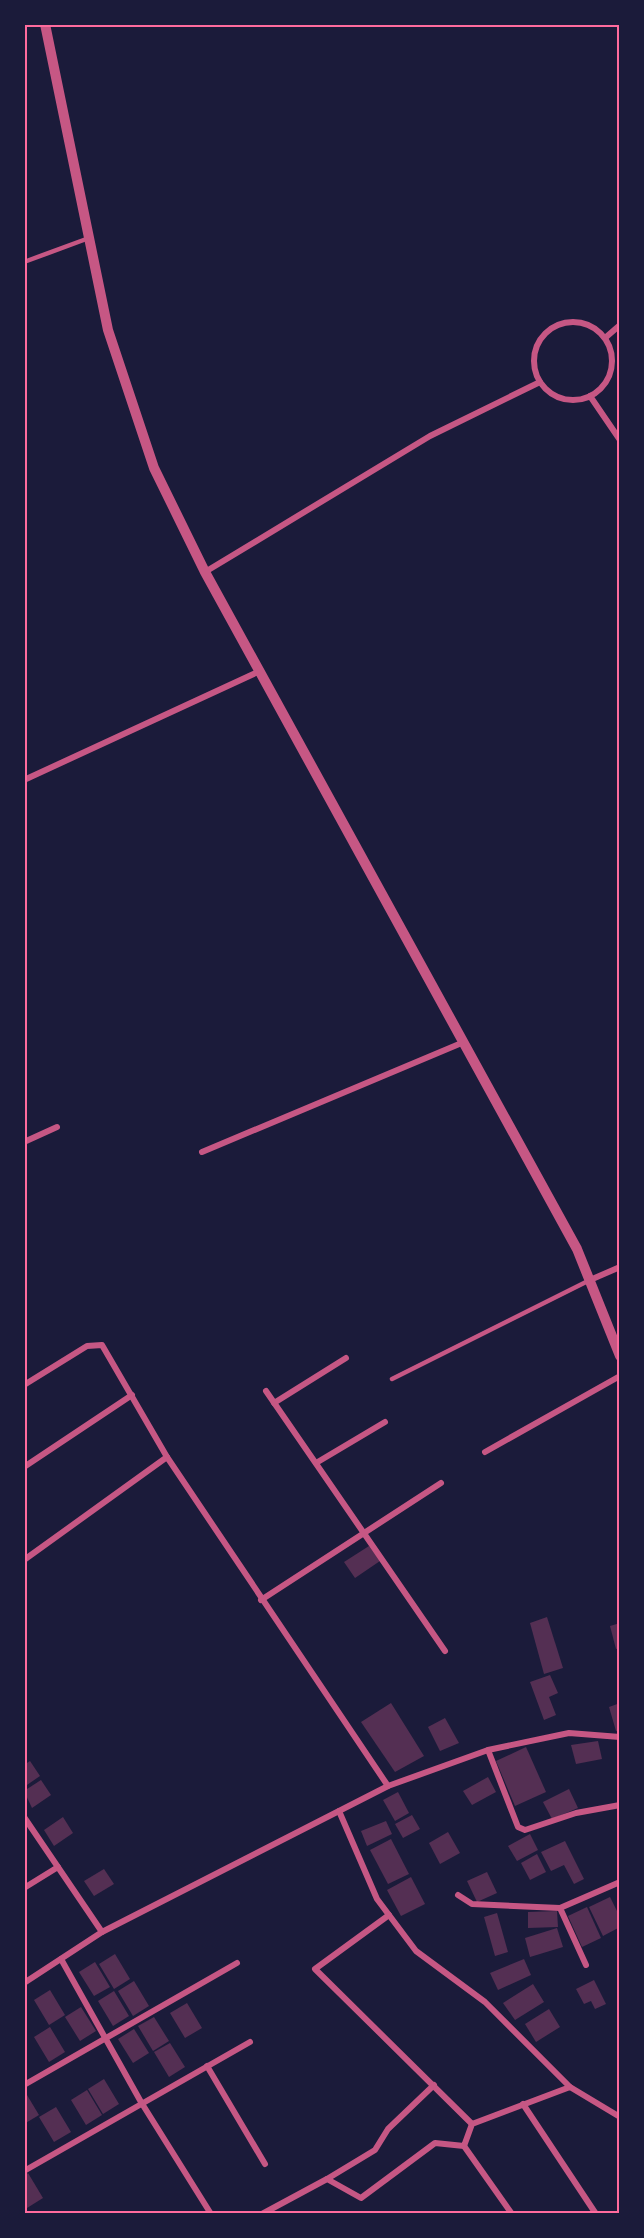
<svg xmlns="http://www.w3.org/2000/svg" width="644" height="2238" font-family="'Noto Serif',serif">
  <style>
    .building { fill: #542f53 }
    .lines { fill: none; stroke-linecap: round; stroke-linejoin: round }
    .service { stroke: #c65784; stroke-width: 4.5 }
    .minor { stroke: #c65784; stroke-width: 6 }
    .tertiary { stroke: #c65784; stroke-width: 10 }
    .neatline { fill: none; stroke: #ff6b9d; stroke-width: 2 }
  </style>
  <rect width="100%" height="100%" fill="#1b1b3a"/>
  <g class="building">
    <polygon points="369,1546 380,1561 355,1578 344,1562"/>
    <polygon points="547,1617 563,1668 544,1674 530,1623"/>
    <polygon points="620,1623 620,1648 616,1649 610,1626"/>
    <polygon points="550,1675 558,1693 549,1697 556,1715 544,1720 530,1682"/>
    <polygon points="391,1703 424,1756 395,1772 361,1722"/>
    <polygon points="620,1703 620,1730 616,1731 609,1707"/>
    <polygon points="445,1718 459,1743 440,1751 428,1727"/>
    <polygon points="598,1741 602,1759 576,1764 571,1745"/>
    <polygon points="526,1747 546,1792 515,1806 496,1761"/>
    <polygon points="30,1761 40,1776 24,1787 24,1765"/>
    <polygon points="488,1777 496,1792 472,1805 463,1791"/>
    <polygon points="41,1780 51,1795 32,1808 24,1791"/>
    <polygon points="569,1789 578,1808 552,1819 543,1802"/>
    <polygon points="398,1792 409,1813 395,1821 383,1800"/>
    <polygon points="412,1815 420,1829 403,1838 395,1824"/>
    <polygon points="63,1817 73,1833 54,1846 44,1830"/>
    <polygon points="386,1821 392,1834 367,1846 361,1831"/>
    <polygon points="448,1832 460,1853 440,1864 429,1843"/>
    <polygon points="530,1834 538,1850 517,1861 508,1846"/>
    <polygon points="391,1839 409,1874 388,1884 370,1850"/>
    <polygon points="565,1841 584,1879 574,1884 564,1865 551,1871 541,1852"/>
    <polygon points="537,1854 546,1872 530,1880 521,1863"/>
    <polygon points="104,1869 114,1884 94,1896 84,1881"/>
    <polygon points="487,1872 497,1893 477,1902 467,1881"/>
    <polygon points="411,1877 425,1904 401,1916 387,1890"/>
    <polygon points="610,1897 620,1917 620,1927 603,1936 589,1907"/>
    <polygon points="587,1907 601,1938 582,1947 568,1916"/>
    <polygon points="557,1911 558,1927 528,1928 528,1912"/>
    <polygon points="497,1913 508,1952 495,1956 484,1917"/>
    <polygon points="557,1928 563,1947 530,1957 525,1938"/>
    <polygon points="115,1954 130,1979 114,1989 99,1964"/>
    <polygon points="524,1959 531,1975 498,1990 490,1973"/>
    <polygon points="95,1962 110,1987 94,1996 79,1972"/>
    <polygon points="594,1980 606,2004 595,2009 591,2001 584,2004 576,1989"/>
    <polygon points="134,1981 149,2006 133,2016 118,1991"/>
    <polygon points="533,1984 544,2002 515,2020 503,2003"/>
    <polygon points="50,1990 65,2015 49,2025 34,2000"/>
    <polygon points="114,1991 129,2016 113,2026 98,2001"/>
    <polygon points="187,2003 202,2028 185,2038 170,2013"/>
    <polygon points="81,2007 96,2031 80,2041 65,2017"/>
    <polygon points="549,2009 560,2027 536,2042 525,2024"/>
    <polygon points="154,2017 169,2041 153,2051 138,2026"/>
    <polygon points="50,2027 65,2052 49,2062 34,2037"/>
    <polygon points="134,2029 149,2053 133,2063 118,2039"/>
    <polygon points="170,2043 185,2067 169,2077 154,2052"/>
    <polygon points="104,2079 119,2104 103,2114 88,2089"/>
    <polygon points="24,2090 39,2115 24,2124"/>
    <polygon points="87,2090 102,2115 86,2125 71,2100"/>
    <polygon points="56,2107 71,2132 54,2142 39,2117"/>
    <polygon points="28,2173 43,2198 27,2208 24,2203 24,2176"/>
  </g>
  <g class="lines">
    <g class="service">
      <polyline points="24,262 89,238"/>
      <polyline points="392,1379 590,1280"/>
    </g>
    <g class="minor">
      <circle cx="573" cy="361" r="39"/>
      <polyline points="605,338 620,325"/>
      <polyline points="590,396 620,440"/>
      <polyline points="205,572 430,436 540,382"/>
      <polyline points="24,780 260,671"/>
      <polyline points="24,1142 57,1127"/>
      <polyline points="202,1152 464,1042"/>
      <polyline points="590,1280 620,1267"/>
      <polyline points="24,1385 87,1346 102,1345 167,1457"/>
      <polyline points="266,1391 445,1651"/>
      <polyline points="274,1403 346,1358"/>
      <polyline points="485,1452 620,1376"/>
      <polyline points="316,1463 385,1422"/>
      <polyline points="24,1467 132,1395"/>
      <polyline points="24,1560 167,1457 388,1786"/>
      <polyline points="261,1600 441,1483"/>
      <polyline points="488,1750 518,1827 525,1830 576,1813 620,1805"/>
      <polyline points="339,1811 377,1899 416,1951 485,2002 570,2087"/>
      <polyline points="24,1817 102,1932 388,1786 488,1750 569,1733 620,1737"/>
      <polyline points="24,1888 58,1867"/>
      <polyline points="458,1895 472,1904 560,1908"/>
      <polyline points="389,1915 315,1969 472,2124"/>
      <polyline points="61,1959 141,2102 211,2214"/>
      <polyline points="586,1965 560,1908 620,1882"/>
      <polyline points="24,1983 102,1932"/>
      <polyline points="207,2066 265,2164"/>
      <polyline points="24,2085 237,1963"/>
      <polyline points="523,2104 596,2214"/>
      <polyline points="464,2146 512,2214"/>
      <polyline points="24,2171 250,2042"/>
      <polyline points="327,2179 375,2150 388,2129 434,2085"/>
      <polyline points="262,2214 327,2179 361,2198 435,2143 464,2146 472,2124 570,2087 620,2117"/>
    </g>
    <polyline class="tertiary" points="45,24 108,330 154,468 205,572 577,1249 620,1356"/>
  </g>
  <rect width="644" height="2238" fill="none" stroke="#1b1b3a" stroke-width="51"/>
  <rect x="26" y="26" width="592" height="2186" class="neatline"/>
</svg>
